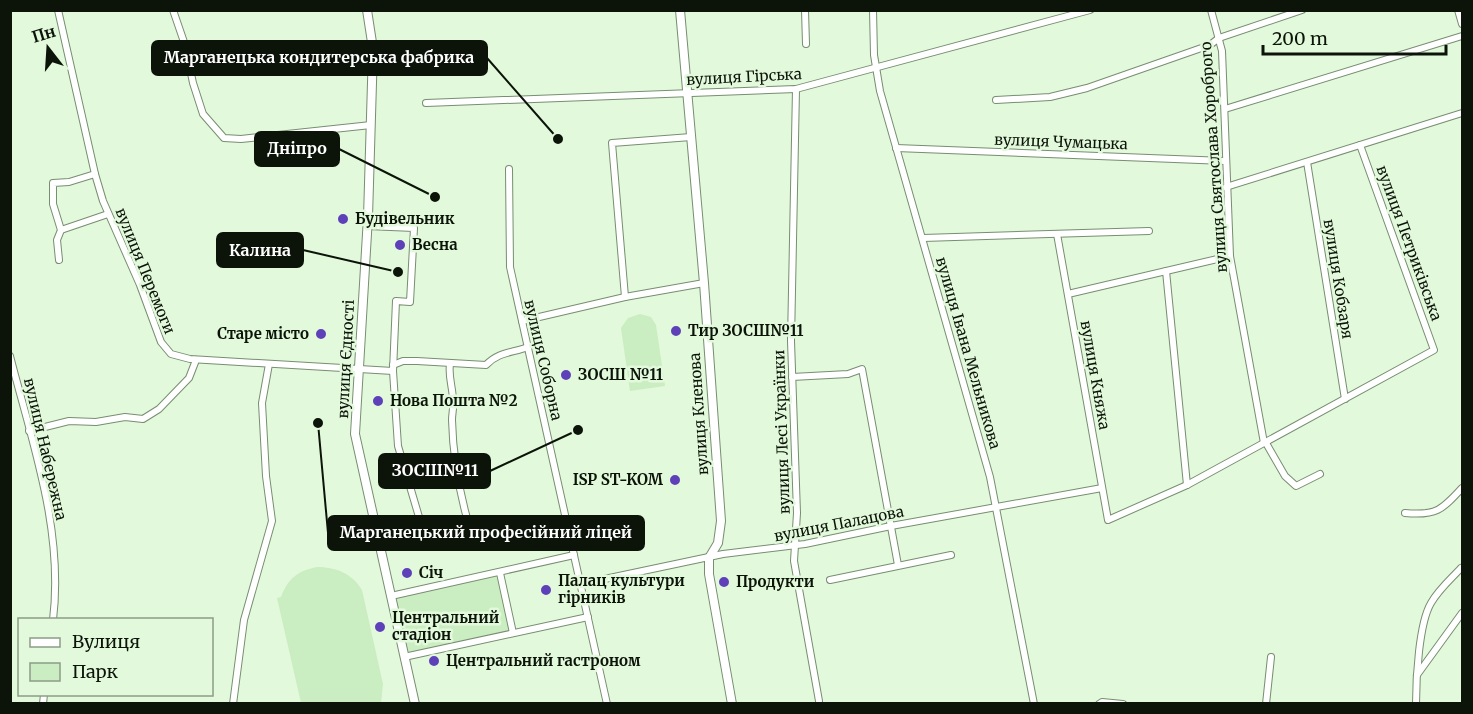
<svg xmlns="http://www.w3.org/2000/svg" width="1473" height="714" font-family="Merriweather,serif">
  <style>
    .green { fill: #caeec1 }
    .lines { fill: none; stroke-linecap: round; stroke-linejoin: round }
    .street-casing { stroke: #788d72; stroke-width: 8 }
    .secondary-casing { stroke: #788d72; stroke-width: 10 }
    .street { stroke: #fff; stroke-width: 6 }
    .secondary { stroke: #fff; stroke-width: 8 }
    .poi-dot { fill: #5e41b9; stroke: #e2f9db; stroke-width: 2 }
    .labels { text-anchor: middle; stroke-width: 5; stroke-linejoin: round; paint-order: stroke }
    .street-label { font-size: 15px; fill: #0c140a; stroke: #e2f9db }
    .poi-label { font-size: 15px; font-weight: bold; fill: #0c140a; stroke: #e2f9db; text-anchor: start }
    .leader { fill: none; stroke: #0c140a; stroke-width: 2 }
    .callout-dot { fill: #0c140a; stroke: #e2f9db; stroke-width: 2 }
    .callout { fill: #0c140a; stroke: #0c140a; stroke-width: 2 }
    .callout-label { font-size: 16px; text-anchor: middle; font-weight: bold; fill: #fff }
  </style>
  <rect width="100%" height="100%" fill="#e2f9db"/>
  <g class="green">
    <polygon points="640,314 651,317 656,325 665,386 630,391 621,328 628,318"/>
    <path d="M317,567C335,567 352,573 362,590L383,684L381,703H301L277,598L281,597C288,579 297,571 317,567Z"/>
    <polygon points="498,575 509,630 406,653 395,598"/>
  </g>
  <g class="lines">
    <defs>
      <g id="street">
        <polyline points="58,10 95,174 103,201 140,285 161,342 171,354 190,359 393,371 396,301 410,302 414,228 367,226"/>
        <polyline points="173,10 185,45 193,83 203,114 224,138 241,139 371,125"/>
        <polyline points="805,10 806,44"/>
        <polyline points="873,10 874,55 880,91 990,477 1034,704"/>
        <polyline points="1211,10 1222,51 1230,256 1264,443"/>
        <polyline points="1458,10 1462,24"/>
        <polyline points="796,89 791,341 797,513 794,561 819,701"/>
        <polyline points="996,100 1050,97 1087,88 1210,45 1219,38 1302,10"/>
        <polyline points="426,103 796,89 1090,10"/>
        <polyline points="1225,109 1462,36"/>
        <polyline points="896,148 1225,161"/>
        <polyline points="1307,162 1345,399"/>
        <polyline points="509,169 510,267 607,704"/>
        <polyline points="1226,187 1462,113"/>
        <polyline points="61,230 108,214"/>
        <polyline points="1057,234 1108,520 1187,485 1434,350 1360,145"/>
        <polyline points="923,238 1149,231"/>
        <polyline points="59,260 57,240 61,230 53,204 53,183 69,182 95,174"/>
        <polyline points="1166,271 1187,485"/>
        <polyline points="1068,294 1230,256"/>
        <polyline points="625,297 612,143 691,137"/>
        <polyline points="522,321 625,297 704,283"/>
        <path d="M10,356C32,442 64,530 53,620"/>
        <path d="M393,365L403,361H417L486,365C498,352 512,353 528,347"/>
        <path d="M393,371L398,446L427,544L442,540L445,547L473,539C461,501 453,460 452,420C452,413 454,407 453,401C453,388 448,377 450,364"/>
        <polyline points="792,377 848,374 862,369 898,565"/>
        <polyline points="29,431 69,421 96,422 125,417 143,419 159,409 189,378 196,360"/>
        <polyline points="1266,443 1285,476 1296,486 1320,474"/>
        <path d="M1405,513C1436,516 1442,510 1462,488"/>
        <polyline points="500,573 513,633"/>
        <polyline points="830,580 951,555"/>
        <polyline points="581,584 723,554 805,544 891,526 1102,488"/>
        <polyline points="391,596 574,555"/>
        <polyline points="404,657 588,617"/>
        <polyline points="1417,675 1462,613"/>
        <polyline points="43,704 44,694"/>
        <polyline points="233,704 244,620 272,521 266,476 262,403 269,364"/>
        <polyline points="1099,704 1102,702 1123,704"/>
        <polyline points="1266,704 1271,657"/>
        <path d="M1416,704C1416,679 1419,623 1431,603C1439,589 1451,579 1461,568"/>
      </g>
      <g id="secondary">
        <polyline points="367,10 373,49 368,217 355,434 415,704"/>
        <polyline points="680,10 704,283 721,521 718,543 709,558 709,574 732,704"/>
      </g>
    </defs>
    <use href="#street" class="street-casing"/>
    <use href="#secondary" class="secondary-casing"/>
    <use href="#street" class="street"/>
    <use href="#secondary" class="secondary"/>
  </g>
  <g class="poi-dot">
    <circle cx="343" cy="219" r="6"/>
    <circle cx="400" cy="245" r="6"/>
    <circle cx="676" cy="331" r="6"/>
    <circle cx="321" cy="334" r="6"/>
    <circle cx="566" cy="375" r="6"/>
    <circle cx="378" cy="401" r="6"/>
    <circle cx="675" cy="480" r="6"/>
    <circle cx="407" cy="573" r="6"/>
    <circle cx="724" cy="582" r="6"/>
    <circle cx="546" cy="590" r="6"/>
    <circle cx="380" cy="627" r="6"/>
    <circle cx="434" cy="661" r="6"/>
  </g>
  <g class="labels">
    <g class="street-label">
      <text transform="translate(744 77) rotate(-3)" y="5">вулиця Гірська</text>
      <text transform="translate(1061 142) rotate(2)" y="5">вулиця Чумацька</text>
      <text transform="translate(1214 157) rotate(-94)" y="5">вулиця Святослава Хороброго</text>
      <text transform="translate(1409 243) rotate(70)" y="5">вулиця Петриківська</text>
      <text transform="translate(145 271) rotate(68)" y="5">вулиця Перемоги</text>
      <text transform="translate(1338 279) rotate(81)" y="5">вулиця Кобзаря</text>
      <text transform="translate(968 353) rotate(74)" y="5">вулиця Івана Мельникова</text>
      <text transform="translate(346 359) rotate(-87)" y="5">вулиця Єдності</text>
      <text transform="translate(543 360) rotate(77)" y="5">вулиця Соборна</text>
      <text transform="translate(1095 375) rotate(80)" y="5">вулиця Княжа</text>
      <text transform="translate(699 414) rotate(-94)" y="5">вулиця Кленова</text>
      <text transform="translate(782 432) rotate(-92)" y="5">вулиця Лесі Українки</text>
      <text transform="translate(45 449) rotate(77)" y="5">вулиця Набережна</text>
      <text transform="translate(839 524) rotate(-11)" y="5">вулиця Палацова</text>
    </g>
    <g class="poi-label">
      <text x="355" y="224">Будівельник</text>
      <text x="412" y="250">Весна</text>
      <text x="688" y="336">Тир ЗОСШ№11</text>
      <text x="309" y="339" text-anchor="end">Старе місто</text>
      <text x="578" y="380">ЗОСШ №11</text>
      <text x="390" y="406">Нова Пошта №2</text>
      <text x="663" y="485" text-anchor="end">ISP ST-KOM</text>
      <text x="419" y="578">Січ</text>
      <text x="558" y="586">Палац культури<tspan x="558" dy="17">гірників</tspan></text>
      <text x="736" y="587">Продукти</text>
      <text x="392" y="623">Центральний<tspan x="392" dy="17">стадіон</tspan></text>
      <text x="446" y="666">Центральний гастроном</text>
    </g>
  </g>
  <path class="leader" d="M558 139L487 58M435 197L339 149M398 272L303 250M578 430L490 471M318 423L328 533"/>
  <g class="callout-dot">
    <circle cx="558" cy="139" r="6"/>
    <circle cx="435" cy="197" r="6"/>
    <circle cx="398" cy="272" r="6"/>
    <circle cx="578" cy="430" r="6"/>
    <circle cx="318" cy="423" r="6"/>
  </g>
  <g class="callout">
    <rect x="152" y="41" width="335" height="34" rx="6"/>
    <rect x="255" y="132" width="84" height="34" rx="6"/>
    <rect x="217" y="233" width="86" height="34" rx="6"/>
    <rect x="379" y="454" width="111" height="34" rx="6"/>
    <rect x="328" y="516" width="316" height="34" rx="6"/>
  </g>
  <g class="callout-label">
    <text x="319" y="63">Марганецька кондитерська фабрика</text>
    <text x="297" y="154">Дніпро</text>
    <text x="260" y="256">Калина</text>
    <text x="435" y="476">ЗОСШ№11</text>
    <text x="486" y="538">Марганецький професійний ліцей</text>
  </g>
  <rect width="1473" height="714" fill="none" stroke="#0c140a" stroke-width="24"/>
  <rect x="18" y="618" width="195" height="78" fill="#e2f9db" stroke="#8c9d87" stroke-width="1.5"/>
  <rect x="30" y="638" width="30" height="9" fill="#ffffff" stroke="#8c9d87" stroke-width="1.5"/>
  <text x="72" y="648" font-size="18" fill="#0c140a">Вулиця</text>
  <rect x="30" y="663" width="30" height="18" fill="#caeec1" stroke="#8c9d87" stroke-width="1.5"/>
  <text x="72" y="678" font-size="18" fill="#0c140a">Парк</text>
  <g transform="translate(48 48) rotate(343)" stroke="#e2f9db" stroke-width="4.5" paint-order="stroke">
  <path d="M0-4.5L10 22L0 15L-10 22Z" fill="#0c140a"/>
  <text y="-9" font-size="16" font-weight="bold" text-anchor="middle" fill="#0c140a">Пн</text>
  </g>
  <path d="M1263 45v9h183v-9" fill="none" stroke="#0c140a" stroke-width="3"/>
  <text x="1272" y="45" font-size="18" fill="#0c140a" stroke="#e2f9db" stroke-width="4.5" paint-order="stroke">200 m</text>
</svg>
